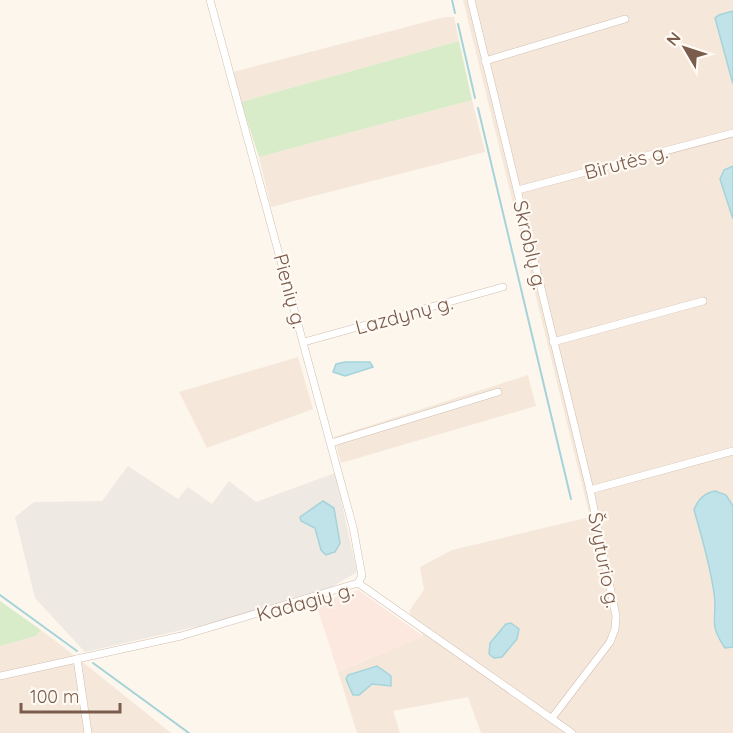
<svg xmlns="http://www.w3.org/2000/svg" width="733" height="733" font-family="Quicksand,sans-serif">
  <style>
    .residential { fill: #f5e8da }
    .commercial { fill: #fde8e0 }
    .industrial { fill: #efe9e4 }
    .green { fill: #d8ecc9 }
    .water { fill: #bfe3e8; stroke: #a5d3da; stroke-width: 1.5 }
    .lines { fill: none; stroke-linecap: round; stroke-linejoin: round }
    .stream { stroke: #a5d3da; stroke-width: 2 }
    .street-casing { stroke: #d1beb0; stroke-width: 8 }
    .street { stroke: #fff; stroke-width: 7 }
    .labels { text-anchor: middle; stroke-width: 4.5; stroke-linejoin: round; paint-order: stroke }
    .street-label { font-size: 20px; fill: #7a5c4d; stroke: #fffaf3 }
  </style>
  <rect width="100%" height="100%" fill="#fdf6ec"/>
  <g class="residential">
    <polygon points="463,0 733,0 733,506 726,495 707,557 715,597 713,618 717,637 725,648 733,647 733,733 481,733 468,697 393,711 400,733 357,733 338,672 423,636 409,611 424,590 420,567 452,550 590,517"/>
    <polygon points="445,17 454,17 459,41 241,102 233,72"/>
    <polygon points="472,100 485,152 271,207 259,157"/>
    <polygon points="298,357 313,409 207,448 179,392"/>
    <polygon points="528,375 536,406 341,463 334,437"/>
    <polygon points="41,630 75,656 171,733 0,733 0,646 36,636"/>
  </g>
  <polygon class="commercial" points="358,590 423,636 338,672 316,604"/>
  <polygon class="industrial" points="128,466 178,499 188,487 212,504 229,481 256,502 335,473 357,572 330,588 204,625 85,652 35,598 15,517 34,502 102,501"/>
  <g class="green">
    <polygon points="459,41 472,100 259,157 241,102"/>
    <polygon points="0,601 41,630 36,636 0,646"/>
  </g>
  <g class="water">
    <polygon points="733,11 733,84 715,18 719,15"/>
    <polygon points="733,166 733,219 720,179 724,170"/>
    <polygon points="345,362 370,362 373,367 345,376 333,372 336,364"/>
    <path d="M715,491L726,495L733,506V647L725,648C707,622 718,618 714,593C710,565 702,537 694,510C698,499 704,493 715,491Z"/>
    <polygon points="323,501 334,508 340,543 335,552 326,555 321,550 315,528 301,521 300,517"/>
    <polygon points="511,623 519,629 517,639 502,657 494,658 489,654 490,643 506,624"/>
    <polygon points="377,666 391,676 391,686 372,684 359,695 353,695 346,679 348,675"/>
  </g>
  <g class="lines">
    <g class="stream">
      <polyline points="452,0 455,13"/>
      <polyline points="458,24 475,98"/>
      <polyline points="478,108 571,499"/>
      <polyline points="0,595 77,651"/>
      <polyline points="93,663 189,733"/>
    </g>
    <defs>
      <g id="street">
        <polyline points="210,0 353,527 362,576 358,583"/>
        <polyline points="471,0 590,490 616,616 615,629 610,642 552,718"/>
        <polyline points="485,61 625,19"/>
        <polyline points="518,190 733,133"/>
        <polyline points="304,342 503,287"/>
        <polyline points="553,342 703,301"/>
        <polyline points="331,443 498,392"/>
        <polyline points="590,490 733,451"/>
        <polyline points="358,583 572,733"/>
        <polyline points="77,659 88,733"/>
        <polyline points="0,676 181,636 358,583"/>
      </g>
    </defs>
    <use href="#street" class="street-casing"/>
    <use href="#street" class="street"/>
  </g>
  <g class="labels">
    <g class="street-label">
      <text transform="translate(626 162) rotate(-15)" y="7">Birutės g.</text>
      <text transform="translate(530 245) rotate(77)" y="7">Skroblų g.</text>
      <text transform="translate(290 291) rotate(75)" y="7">Pienių g.</text>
      <text transform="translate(404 315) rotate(-15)" y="7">Lazdynų g.</text>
      <text transform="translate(604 560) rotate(79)" y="7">Švyturio g.</text>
      <text transform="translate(305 602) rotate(-15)" y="7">Kadagių g.</text>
    </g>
  </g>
  <g transform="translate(685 48) rotate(309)" stroke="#fffaf3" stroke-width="4.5" paint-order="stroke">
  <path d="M0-4.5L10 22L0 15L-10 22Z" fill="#7a5c4d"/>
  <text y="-9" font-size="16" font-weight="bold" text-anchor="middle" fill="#7a5c4d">N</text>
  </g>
  <path d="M21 703v9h99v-9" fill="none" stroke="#7a5c4d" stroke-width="3"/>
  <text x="30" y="703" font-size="18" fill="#7a5c4d" stroke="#fffaf3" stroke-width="4.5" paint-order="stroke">100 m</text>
</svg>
